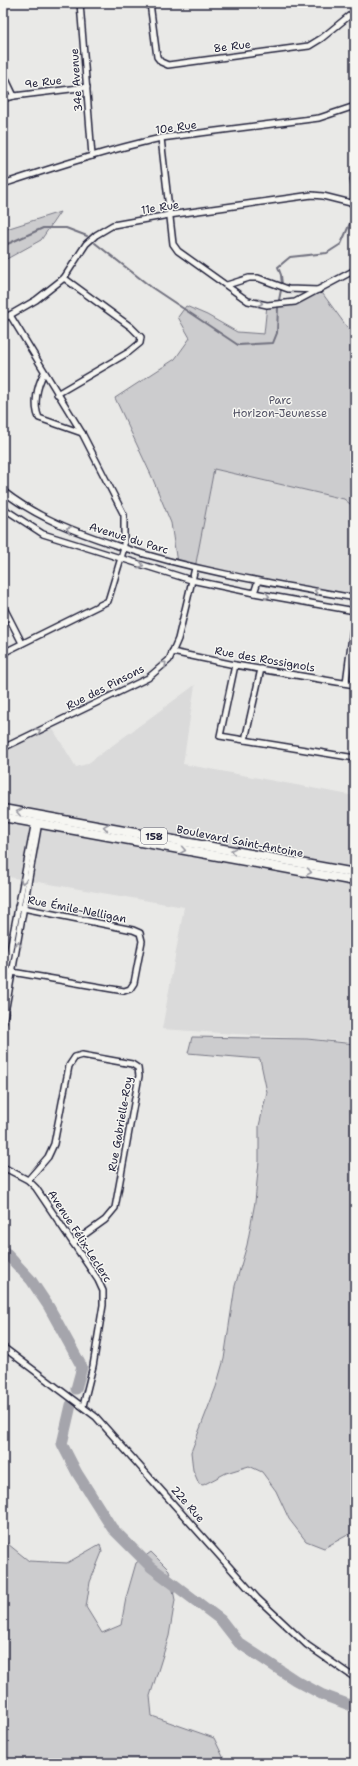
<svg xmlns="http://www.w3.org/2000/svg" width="358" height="1766" font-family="'Shantell Sans',sans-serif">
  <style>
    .built { fill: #dadada }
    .green { fill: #ccccce; stroke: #777784 }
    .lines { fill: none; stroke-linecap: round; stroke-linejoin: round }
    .stream { stroke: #71717f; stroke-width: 2 }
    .river { stroke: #a5a5ac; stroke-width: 11 }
    .minor-casing { stroke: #22223b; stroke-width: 8 }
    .primary-casing { stroke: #22223b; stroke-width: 11 }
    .minor { stroke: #f6f6f2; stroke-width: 5 }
    .primary { stroke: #f6f6f2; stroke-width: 8 }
    .oneway { stroke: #9797a0 }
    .labels { text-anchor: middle; stroke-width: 3; stroke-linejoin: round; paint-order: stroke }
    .shield { fill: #f6f6f2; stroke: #626272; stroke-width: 1 }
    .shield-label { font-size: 10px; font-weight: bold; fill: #22223b }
    .street-label { font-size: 11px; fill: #22223b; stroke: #f6f6f2 }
    .park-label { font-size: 11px; fill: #555567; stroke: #f6f6f2 }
  </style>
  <rect width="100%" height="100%" fill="#e9e9e7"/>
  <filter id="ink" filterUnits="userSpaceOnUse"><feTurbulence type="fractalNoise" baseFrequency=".025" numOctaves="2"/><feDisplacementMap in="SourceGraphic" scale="8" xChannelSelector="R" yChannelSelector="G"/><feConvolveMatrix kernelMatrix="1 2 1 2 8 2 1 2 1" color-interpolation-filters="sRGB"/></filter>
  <g filter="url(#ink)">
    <g class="built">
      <polygon points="214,469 344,499 355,508 355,589 344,596 195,568"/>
      <polygon points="195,685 183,764 355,796 355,1042 162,1029 184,907 3,876 3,750 51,726 76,767 87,764"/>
    </g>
    <g class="green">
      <polygon points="60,212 41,240 3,261 3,230"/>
      <polygon points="320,290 355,338 355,508 344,499 214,469 195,568 177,563 171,523 152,477 115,398 175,359 190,338 178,317 186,306 207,315 237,332 264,334 267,305 295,302"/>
      <polygon points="192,1037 307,1039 355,1044 355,1531 324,1548 306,1541 289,1519 276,1491 262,1472 249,1466 226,1473 203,1485 199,1484 193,1470 191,1452 216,1387 224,1359 235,1286 247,1245 255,1202 259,1161 259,1126 267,1092 260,1059 188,1053"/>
      <polygon points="3,1540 29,1561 67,1563 100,1544 102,1552 90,1582 86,1607 102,1633 121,1625 126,1598 136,1563 151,1552 169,1570 175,1600 169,1636 150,1696 152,1716 214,1738 226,1763 3,1763"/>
    </g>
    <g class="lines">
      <g class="stream">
        <polyline points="353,200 350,179 355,163"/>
        <polyline points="95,243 151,287 238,345 273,343 277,333 278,307"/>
        <polyline points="3,246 43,228 66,228 87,236"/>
        <polyline points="282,285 281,275 278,267 290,257 327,253 341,244 354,214 354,211"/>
        <polyline points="279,300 281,290"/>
      </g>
      <g class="river">
        <polyline points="3,1250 31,1280 49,1307 82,1367 76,1389"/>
        <polyline points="71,1405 62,1444 77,1473 112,1528 151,1567 221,1620 239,1643 295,1680 323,1695 355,1707"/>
      </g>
      <defs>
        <g id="minor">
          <polyline points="80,3 92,156"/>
          <polyline points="150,3 157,57 161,62 168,65 309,46 322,38 355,11"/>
          <polyline points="3,73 14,96"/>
          <polyline points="3,99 14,96 87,87"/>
          <polyline points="161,138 173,244 178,251 248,301 267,305 295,302 355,270"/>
          <path d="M3,184C55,167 107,150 161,138L319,118L355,106"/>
          <polyline points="227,285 249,278 258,278 288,289 319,290"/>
          <polyline points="3,319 36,300 64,278 86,244 96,235 113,225 169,215 312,195 323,196 355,204"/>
          <path d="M44,373C37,386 33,405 39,418L82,433"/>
          <polyline points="57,394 129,352 140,343 141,337 131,327 64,278"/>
          <path d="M3,491C37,518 76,532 118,546C195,571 275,584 355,598"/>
          <polyline points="3,508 43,534 191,580 254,593 355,611"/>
          <polyline points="254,593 258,581"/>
          <polyline points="3,606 22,643"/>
          <polyline points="172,652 235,665 355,685"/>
          <polyline points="3,653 108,601 124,548 124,515 82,433 10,315"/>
          <polyline points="235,665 220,736 355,758"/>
          <polyline points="346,683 355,613"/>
          <polyline points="245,740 261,669"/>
          <polyline points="3,748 148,678 169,660 178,639 195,568"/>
          <polyline points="6,971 124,991 130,989 134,983 142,941 140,933 133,930 18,907"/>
          <polyline points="3,985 35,821"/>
          <polyline points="3,1024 39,822"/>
          <polyline points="3,1167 28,1180 36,1188 98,1280 103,1291 103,1305 93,1366 83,1406"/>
          <polyline points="28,1180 48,1157 54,1144 69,1066 75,1057 82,1055 132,1064 138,1068 139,1076 115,1208 105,1220 73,1243"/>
          <polyline points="3,1347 96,1417 257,1598 307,1645 355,1678"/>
        </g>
        <g id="primary">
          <polyline points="3,809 355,873"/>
          <polyline points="3,817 355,881"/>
        </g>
      </defs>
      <use href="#minor" class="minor-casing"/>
      <use href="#primary" class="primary-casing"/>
      <use href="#minor" class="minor"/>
      <use href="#primary" class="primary"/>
    </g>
    <defs><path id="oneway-chevron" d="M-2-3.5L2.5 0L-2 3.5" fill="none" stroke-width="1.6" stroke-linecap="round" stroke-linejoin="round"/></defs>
    <g class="oneway">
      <use href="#oneway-chevron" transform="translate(260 303) rotate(11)"/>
      <use href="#oneway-chevron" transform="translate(69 529) rotate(-159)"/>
      <use href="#oneway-chevron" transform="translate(141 565) rotate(17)"/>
      <use href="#oneway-chevron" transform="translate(317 591) rotate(-170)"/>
      <use href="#oneway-chevron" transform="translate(267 596) rotate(10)"/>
      <use href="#oneway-chevron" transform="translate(164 664) rotate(-43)"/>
      <use href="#oneway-chevron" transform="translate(38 731) rotate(-26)"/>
      <use href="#oneway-chevron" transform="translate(19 812) rotate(-168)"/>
      <use href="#oneway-chevron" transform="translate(106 827) rotate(-171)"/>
      <use href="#oneway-chevron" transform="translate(183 850) rotate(10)"/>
      <use href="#oneway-chevron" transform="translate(233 851) rotate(-169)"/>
      <use href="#oneway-chevron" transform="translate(309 872) rotate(10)"/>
      <use href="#oneway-chevron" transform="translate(23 881) rotate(101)"/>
      <use href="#oneway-chevron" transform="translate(18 944) rotate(-80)"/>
    </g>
  </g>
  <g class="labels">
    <rect class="shield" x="141" y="828" width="26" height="16" rx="3"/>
    <g class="shield-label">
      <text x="154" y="840">158</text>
    </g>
    <g class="street-label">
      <text transform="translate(232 46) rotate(-7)" y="4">8e Rue</text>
      <text transform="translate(76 80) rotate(-94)" y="4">34e Avenue</text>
      <text transform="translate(43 82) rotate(-7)" y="4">9e Rue</text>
      <text transform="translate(176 127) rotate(-8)" y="4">10e Rue</text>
      <text transform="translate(160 207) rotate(-9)" y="4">11e Rue</text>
      <text transform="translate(129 538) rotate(17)" y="4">Avenue du Parc</text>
      <text transform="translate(265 659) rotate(10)" y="4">Rue des Rossignols</text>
      <text transform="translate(105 687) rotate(-27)" y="4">Rue des Pinsons</text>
      <text transform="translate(240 841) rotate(11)" y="4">Boulevard Saint-Antoine</text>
      <text transform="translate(77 909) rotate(11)" y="4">Rue Émile-Nelligan</text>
      <text transform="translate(120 1124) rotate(-80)" y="4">Rue Gabrielle-Roy</text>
      <text transform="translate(80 1236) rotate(57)" y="4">Avenue Félix-Leclerc</text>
      <text transform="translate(188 1504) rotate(49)" y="4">22e Rue</text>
    </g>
    <g class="park-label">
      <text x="280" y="404">Parc<tspan x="280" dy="13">Horizon-Jeunesse</tspan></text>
    </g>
  </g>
  <rect width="358" height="1766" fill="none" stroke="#f6f6f2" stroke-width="16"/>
  <rect x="8" y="8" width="342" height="1750" fill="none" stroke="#22223b" stroke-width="1.5" filter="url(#ink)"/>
</svg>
